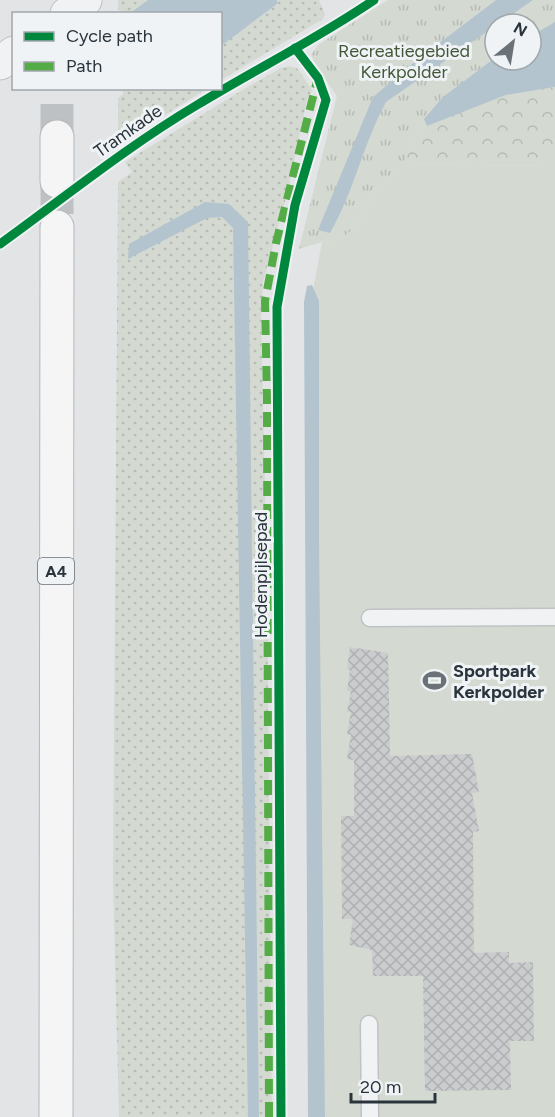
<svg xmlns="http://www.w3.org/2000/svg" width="555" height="1117" font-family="Figtree,sans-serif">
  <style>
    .grass { fill: url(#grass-dots) }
    .forest { fill: url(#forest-crowns) }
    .park { fill: url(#park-tufts); fill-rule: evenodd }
    .garden { fill: #d4dad2 }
    .water { fill: #b3c4ce }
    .pier { fill: #e2e4e6 }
    .building { fill: url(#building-cross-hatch) }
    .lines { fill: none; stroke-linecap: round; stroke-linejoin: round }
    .highway-tunnel { stroke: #bdc1c4; stroke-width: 33; stroke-dasharray: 33 16; stroke-linecap: butt }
    .lane-casing { stroke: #c0c2c4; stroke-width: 19 }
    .street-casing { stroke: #c0c2c4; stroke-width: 35 }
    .highway-casing { stroke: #b4b7ba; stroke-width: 35 }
    .lane { stroke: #f0f2f3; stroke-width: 16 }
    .street { stroke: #f0f2f3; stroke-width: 33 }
    .highway { stroke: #f5f5f6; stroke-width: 33 }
    .quiet { stroke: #53ac46; stroke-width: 8; stroke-dasharray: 15 8; stroke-linecap: butt }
    .cycleway-casing { stroke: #eff3f5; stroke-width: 13 }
    .cycleway { stroke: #00873e; stroke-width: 9 }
    .labels { text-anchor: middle; stroke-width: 6; stroke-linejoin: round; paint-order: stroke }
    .shield { fill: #eff3f5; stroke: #656d74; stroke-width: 1.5 }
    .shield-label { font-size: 16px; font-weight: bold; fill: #2a343d }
    .park-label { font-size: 18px; fill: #445839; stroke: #eff3f5 }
    .street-label { font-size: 18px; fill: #2a343d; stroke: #eff3f5 }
    .poi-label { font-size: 18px; font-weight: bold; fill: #2a343d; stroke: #eff3f5; text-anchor: start }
  </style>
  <defs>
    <pattern id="grass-dots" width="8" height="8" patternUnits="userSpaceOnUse" patternTransform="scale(1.5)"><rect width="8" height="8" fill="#d4dad2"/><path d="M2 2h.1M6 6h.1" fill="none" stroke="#b6bcb5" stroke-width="1.8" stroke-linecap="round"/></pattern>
    <pattern id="forest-crowns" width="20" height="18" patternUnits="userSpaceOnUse" patternTransform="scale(1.5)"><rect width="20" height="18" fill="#d4dad2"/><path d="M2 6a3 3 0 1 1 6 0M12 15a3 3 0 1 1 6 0" fill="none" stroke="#b6bcb5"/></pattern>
    <pattern id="park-tufts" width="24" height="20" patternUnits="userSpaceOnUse" patternTransform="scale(1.5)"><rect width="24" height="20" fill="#d4dad2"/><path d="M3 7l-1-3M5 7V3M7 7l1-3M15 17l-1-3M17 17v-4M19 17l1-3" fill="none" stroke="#b6bcb5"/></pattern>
    <pattern id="building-cross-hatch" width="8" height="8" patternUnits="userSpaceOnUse" patternTransform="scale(1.5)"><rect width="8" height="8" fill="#caccce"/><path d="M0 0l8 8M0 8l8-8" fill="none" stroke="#aeb0b2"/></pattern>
  </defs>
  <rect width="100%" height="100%" fill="#e2e4e6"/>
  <g class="grass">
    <polygon points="118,0 148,0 130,13 123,13 122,11 118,10"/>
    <polygon points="277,0 319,0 325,14 323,19 221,80 220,46 277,4"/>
    <polygon points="290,66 298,69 312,90 307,100 287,194 263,282 261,315 267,573 272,1117 119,1117 113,879 118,182 132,172 125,162 244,89 281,68"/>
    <polygon points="123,89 123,88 206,89 146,127 118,148 118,138 131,129 128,125 118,133 118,98 123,94"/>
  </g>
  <polygon class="forest" points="555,87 555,166 403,164 424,119 427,126 506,95"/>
  <path class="park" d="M388,0H555V87L506,95L427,126L424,120L403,164L375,192L354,229L341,239L322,242L299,249L337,96L320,72L311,55L318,45ZM495,24H531V60H495Z"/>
  <polygon class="garden" points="403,164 555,166 555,1117 317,1117 313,290 322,242 340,239 354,229 375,192"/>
  <g class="water">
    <polygon points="148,0 277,0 277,4 221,46 220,14 130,13"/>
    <path d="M496,0H533L498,24H495V26L386,102C363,144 354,192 330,233L318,230L373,97L417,60Z"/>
    <polygon points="555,22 555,87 506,95 427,126 424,119 443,97 492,60 495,58 495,60 531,60 531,36"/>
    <polygon points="205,202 229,204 248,222 259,1117 248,1117 233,228 222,217 207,218 128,259 129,244"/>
    <polygon points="312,285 319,301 319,534 325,1117 308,1117 304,302 307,286"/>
  </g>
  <polygon class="pier" points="20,88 120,88 0,175 0,103"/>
  <polygon class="building" points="350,647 388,653 390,756 472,754 479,792 472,793 479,831 473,832 474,953 509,952 509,963 533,962 534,1041 510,1041 511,1090 425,1091 423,976 373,976 372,950 349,945 353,919 342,919 341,816 354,816 354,760 347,759 351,735 347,734 351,712 347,712 351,691 347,691 350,670 347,669"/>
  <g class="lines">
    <g class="highway-tunnel">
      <polyline points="57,137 57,88"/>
      <polyline points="57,181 57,227"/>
    </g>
    <defs>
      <g id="lane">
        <polyline points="370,618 555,617"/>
        <polyline points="369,1024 370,1117"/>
      </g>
      <g id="street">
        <polyline points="67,14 85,0"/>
        <polyline points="0,63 14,53"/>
      </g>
      <g id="highway">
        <polyline points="57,181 57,137"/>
        <polyline points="56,1117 57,227"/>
      </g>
    </defs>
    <use href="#lane" class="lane-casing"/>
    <use href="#street" class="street-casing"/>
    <use href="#highway" class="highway-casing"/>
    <use href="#lane" class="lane"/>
    <use href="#street" class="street"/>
    <use href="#highway" class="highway"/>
    <polyline class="quiet" points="269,1117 267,400 265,301 276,243 317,81"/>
    <defs>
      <g id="cycleway">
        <path d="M0,244C65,197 128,146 197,105C256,69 317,39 374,0"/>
        <polyline points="281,1117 277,307 295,205 326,100 318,78 295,48"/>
      </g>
    </defs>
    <use href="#cycleway" class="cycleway-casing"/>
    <use href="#cycleway" class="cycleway"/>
  </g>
  <defs>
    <symbol id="stadium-bare" viewBox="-9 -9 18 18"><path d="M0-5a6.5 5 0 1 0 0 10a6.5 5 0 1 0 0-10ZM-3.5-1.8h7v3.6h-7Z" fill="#6a7278" stroke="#eff3f5" stroke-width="2.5" paint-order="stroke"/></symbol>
  </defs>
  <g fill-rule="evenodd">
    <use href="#stadium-bare" x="418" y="664" width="33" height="33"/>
  </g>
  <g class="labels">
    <rect class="shield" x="38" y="558" width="36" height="26" rx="4.5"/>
    <g class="shield-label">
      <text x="56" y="577">A4</text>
    </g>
    <g class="park-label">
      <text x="404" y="57">Recreatiegebied<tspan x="404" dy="21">Kerkpolder</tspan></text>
    </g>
    <g class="street-label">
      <text transform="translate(128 131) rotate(-35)" y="6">Tramkade</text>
      <text transform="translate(261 575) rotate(-90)" y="6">Hodenpijlsepad</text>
    </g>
    <g class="poi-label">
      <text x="453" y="677">Sportpark<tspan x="453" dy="21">Kerkpolder</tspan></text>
    </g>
  </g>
  <rect x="12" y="12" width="210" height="78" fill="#eff3f5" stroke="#a0a7ab" stroke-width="1.5"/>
  <rect x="24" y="32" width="30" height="9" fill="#00873e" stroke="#a0a7ab" stroke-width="1.5"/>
  <text x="66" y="42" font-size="18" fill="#2a343d">Cycle path</text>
  <rect x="24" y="62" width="30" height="9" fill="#53ac46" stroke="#a0a7ab" stroke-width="1.5"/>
  <text x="66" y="72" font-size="18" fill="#2a343d">Path</text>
  <g transform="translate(513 42) rotate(30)"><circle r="28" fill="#eff3f5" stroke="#a0a7ab" stroke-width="1.5"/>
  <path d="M0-4.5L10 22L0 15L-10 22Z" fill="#6a7278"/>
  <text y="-9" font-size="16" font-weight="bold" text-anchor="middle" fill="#2a343d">N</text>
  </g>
  <path d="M351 1093v9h84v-9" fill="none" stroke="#2a343d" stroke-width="3"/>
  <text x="360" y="1093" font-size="18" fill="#2a343d" stroke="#eff3f5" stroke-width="4.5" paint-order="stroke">20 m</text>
</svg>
